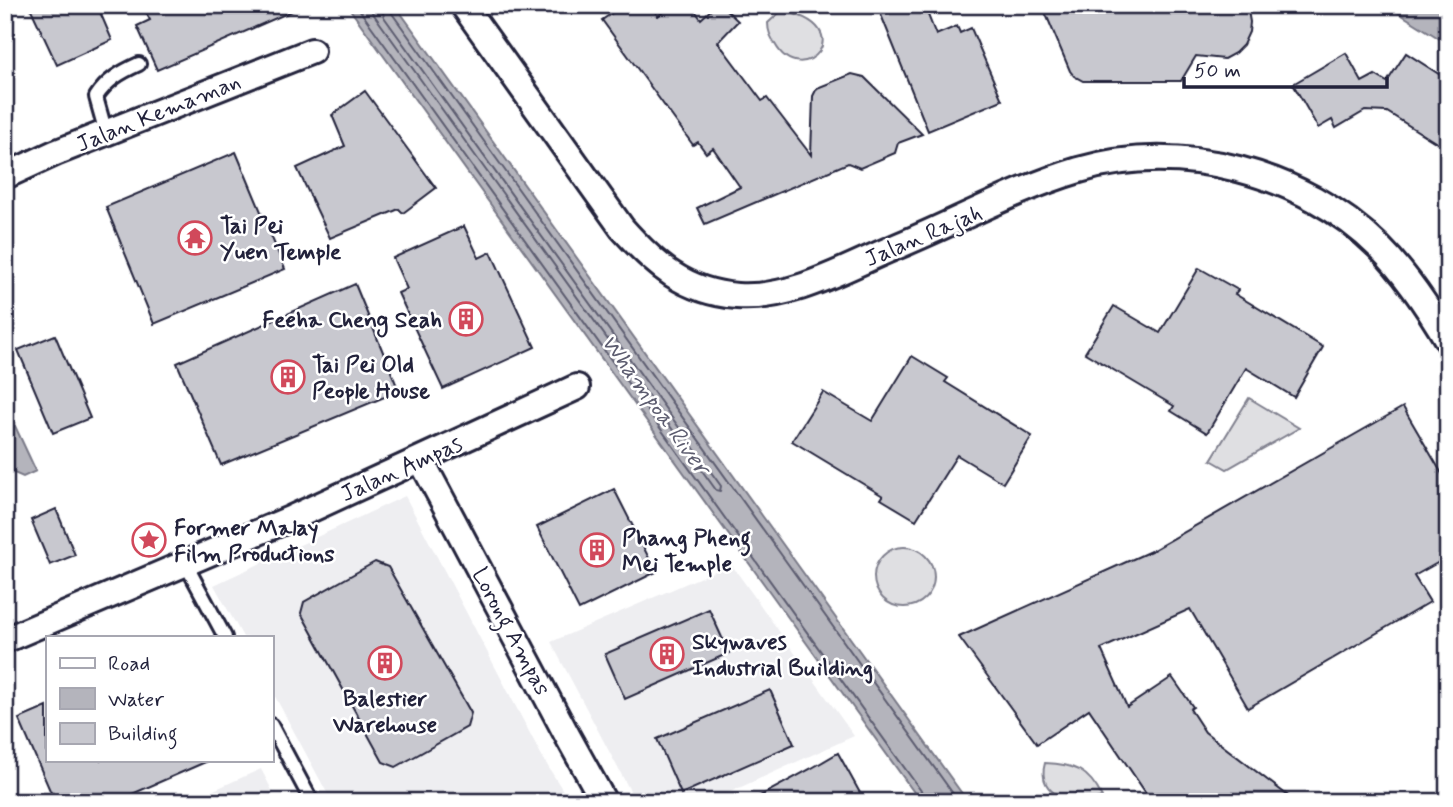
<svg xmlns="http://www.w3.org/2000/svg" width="1453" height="807" font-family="Mynerve,sans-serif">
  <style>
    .built { fill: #eeeef1 }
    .green { fill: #dfdfe2; stroke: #80808e; stroke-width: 2 }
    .water { fill: #b4b4bc; stroke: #7a7a88; stroke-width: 2 }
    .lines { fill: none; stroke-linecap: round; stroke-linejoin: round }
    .shore { stroke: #5c5c6f; stroke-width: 2 }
    .building { fill: #c8c8cf; stroke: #22223b; stroke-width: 2 }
    .service-casing { stroke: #22223b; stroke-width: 18 }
    .minor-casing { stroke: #22223b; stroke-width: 30 }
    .service { stroke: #fff; stroke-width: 12 }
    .minor { stroke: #fff; stroke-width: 24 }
    .labels { text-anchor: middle; stroke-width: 5; stroke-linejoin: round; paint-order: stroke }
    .street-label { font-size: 23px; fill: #22223b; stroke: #fff }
    .poi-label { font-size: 23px; font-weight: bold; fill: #22223b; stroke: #fff; text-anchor: start }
    .water-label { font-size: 24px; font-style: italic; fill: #5c5c6f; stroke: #fff }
  </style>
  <rect width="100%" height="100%" fill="#fff"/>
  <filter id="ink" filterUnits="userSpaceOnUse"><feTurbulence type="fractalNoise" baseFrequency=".0143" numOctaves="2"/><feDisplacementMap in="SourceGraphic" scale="14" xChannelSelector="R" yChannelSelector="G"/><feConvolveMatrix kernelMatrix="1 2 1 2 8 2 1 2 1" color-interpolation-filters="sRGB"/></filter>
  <g filter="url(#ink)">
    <g class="built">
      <polygon points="405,496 544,760 570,802 332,802 271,689 271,637 243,637 214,585"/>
      <polygon points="731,564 854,736 708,802 636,802 551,642"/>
      <polygon points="261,769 278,802 187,802"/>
    </g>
    <g class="green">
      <path d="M781,11C864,26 802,93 775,44C771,37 768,32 768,23Z"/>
      <polygon points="1249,398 1299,428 1227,469 1211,460"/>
      <circle cx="904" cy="577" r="30"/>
      <path d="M1045,763C1074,764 1089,770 1102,797C1077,807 1035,797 1045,763Z"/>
    </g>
    <g class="water">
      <polygon points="347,5 395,5 968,802 921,802"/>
      <polygon points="1386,5 1448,5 1448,44"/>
      <polygon points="15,426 36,471 23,477 5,469 5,430"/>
    </g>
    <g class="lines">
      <g class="shore">
        <polyline points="356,5 924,795 926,802"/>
        <polyline points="367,5 716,490 720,491 721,486 384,17 381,5"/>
        <polyline points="390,5 391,12 959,802"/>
      </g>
    </g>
    <g class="building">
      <polygon points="29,5 97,5 112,40 57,65"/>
      <polygon points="142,5 306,5 157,70 137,26 150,20"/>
      <polygon points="624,5 650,5 658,16 672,5 691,5 701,19 716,5 721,5 738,21 718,42 762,101 767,98 811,155 813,96 817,88 852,74 864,77 922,134 898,143 895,153 860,168 848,163 705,224 697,208 740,187 713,148 706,153 698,142 693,145 602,20"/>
      <polygon points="877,5 924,5 936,35 957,26 960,33 971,28 1002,100 928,131"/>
      <polygon points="1042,5 1247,5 1250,22 1249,32 1243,45 1235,53 1224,59 1196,56 1181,81 1083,81 1074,76 1070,71"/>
      <polygon points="1346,53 1362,82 1375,75 1387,82 1406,53 1448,80 1448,150 1387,112 1365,111 1336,128 1332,120 1318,128 1293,84"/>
      <polygon points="365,91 436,188 403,213 399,209 330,238 297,168 345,146 332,115"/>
      <polygon points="236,152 285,269 154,324 106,207"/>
      <polygon points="464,226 479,258 491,252 535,347 443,389 398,293 407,289 393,258"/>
      <polygon points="1199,268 1238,290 1235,294 1323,347 1294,397 1246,368 1207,433 1171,411 1174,406 1085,353 1114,306 1160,333"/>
      <polygon points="355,284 399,391 221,465 177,363"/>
      <polygon points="55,335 90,418 53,433 18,350"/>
      <polygon points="912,356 948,378 945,382 1032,436 1003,483 957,455 916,520 881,499 883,496 792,441 823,392 872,421"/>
      <polygon points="1403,407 1448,484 1448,557 1414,576 1430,602 1248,708 1190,609 1101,649 1127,707 1172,677 1193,707 1190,709 1205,732 1296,802 1152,802 1089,709 1037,744 959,637 1153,550"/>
      <polygon points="614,489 656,572 579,610 537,527"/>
      <polygon points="56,509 75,555 50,565 31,520"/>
      <polygon points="375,562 388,567 471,713 467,727 396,767 383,762 301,613 304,602"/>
      <polygon points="709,609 729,653 625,699 605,654"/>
      <polygon points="770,690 794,744 681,794 657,739"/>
      <polygon points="47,707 47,760 210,760 114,802 55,802 19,719"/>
      <polygon points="838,753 865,802 749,802 812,768"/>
    </g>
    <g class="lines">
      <defs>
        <g id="service">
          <path d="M106,133L96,97C107,80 121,72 139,64"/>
          <polyline points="185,563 225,637"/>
          <polyline points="271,725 312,802"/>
        </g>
        <g id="minor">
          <path d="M463,5L622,228C655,265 685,292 737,296C791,300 845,268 893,248C955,223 1015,189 1079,170C1181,140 1303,172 1379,247C1407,275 1428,307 1448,341"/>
          <polyline points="5,176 55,153 312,51"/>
          <polyline points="421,460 568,737 604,802"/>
          <polyline points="5,640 292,518 577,387"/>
        </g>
      </defs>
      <use href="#service" class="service-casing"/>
      <use href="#minor" class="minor-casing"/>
      <use href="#service" class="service"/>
      <use href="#minor" class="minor"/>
    </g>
  </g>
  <defs>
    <symbol id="temple-ring" viewBox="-11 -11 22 22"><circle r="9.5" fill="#fff" stroke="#d1495b" stroke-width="1.5"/><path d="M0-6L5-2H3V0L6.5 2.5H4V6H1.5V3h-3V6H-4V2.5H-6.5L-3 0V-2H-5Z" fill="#d1495b"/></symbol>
    <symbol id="building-ring" viewBox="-11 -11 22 22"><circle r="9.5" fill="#fff" stroke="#d1495b" stroke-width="1.5"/><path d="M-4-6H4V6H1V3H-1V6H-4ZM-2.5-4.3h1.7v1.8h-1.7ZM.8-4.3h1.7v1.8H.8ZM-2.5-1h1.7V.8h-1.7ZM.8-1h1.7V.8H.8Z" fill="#d1495b"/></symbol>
    <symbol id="sight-ring" viewBox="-11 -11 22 22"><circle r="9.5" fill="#fff" stroke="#d1495b" stroke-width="1.5"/><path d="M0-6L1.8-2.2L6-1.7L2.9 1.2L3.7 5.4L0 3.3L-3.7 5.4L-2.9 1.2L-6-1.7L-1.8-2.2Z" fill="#d1495b"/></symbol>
  </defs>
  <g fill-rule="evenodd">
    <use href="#temple-ring" x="176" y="219" width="38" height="38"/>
    <use href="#building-ring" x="447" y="300" width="38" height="38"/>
    <use href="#building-ring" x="269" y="358" width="38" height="38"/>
    <use href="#sight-ring" x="130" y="521" width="38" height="38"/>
    <use href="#building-ring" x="578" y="531" width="38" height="38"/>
    <use href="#building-ring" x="648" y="635" width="38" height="38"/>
    <use href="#building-ring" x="366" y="644" width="38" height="38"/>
  </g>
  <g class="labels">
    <g class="street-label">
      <text transform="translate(158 112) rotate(-22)" y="8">Jalan Kemaman</text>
      <text transform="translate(923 235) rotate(-23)" y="8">Jalan Rajah</text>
      <text transform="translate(401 468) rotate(-24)" y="8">Jalan Ampas</text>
      <text transform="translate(512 631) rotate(62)" y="8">Lorong Ampas</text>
    </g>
    <g class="poi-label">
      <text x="220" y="233">Tai Pei<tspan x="220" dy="26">Yuen Temple</tspan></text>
      <text x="442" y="327" text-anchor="end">Feeha Cheng Seah</text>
      <text x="312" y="372">Tai Pei Old<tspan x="312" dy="26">People House</tspan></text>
      <text x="174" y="535">Former Malay<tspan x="174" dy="26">Film Productions</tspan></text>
      <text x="622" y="545">Phang Pheng<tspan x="622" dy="26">Mei Temple</tspan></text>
      <text x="692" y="649">Skywaves<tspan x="692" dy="26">Industrial Building</tspan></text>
      <text x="385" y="706" text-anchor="middle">Balestier<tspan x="385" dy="26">Warehouse</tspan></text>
    </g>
    <g class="water-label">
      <text transform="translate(656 404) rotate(54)" y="8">Whampoa River</text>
    </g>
  </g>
  <rect width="1453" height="807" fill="none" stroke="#fff" stroke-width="28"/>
  <rect x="14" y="14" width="1425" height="779" fill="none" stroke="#22223b" stroke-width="2.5" filter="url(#ink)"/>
  <rect x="46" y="636" width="228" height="126" fill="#ffffff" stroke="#a7a7b1" stroke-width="2"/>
  <rect x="60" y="658" width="35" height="10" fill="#ffffff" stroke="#a7a7b1" stroke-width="2"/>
  <text x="108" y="670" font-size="21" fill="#22223b">Road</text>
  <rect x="60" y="688" width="35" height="21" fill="#b4b4bc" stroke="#a7a7b1" stroke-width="2"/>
  <text x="108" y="706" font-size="21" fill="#22223b">Water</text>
  <rect x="60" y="723" width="35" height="21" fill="#c8c8cf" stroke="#a7a7b1" stroke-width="2"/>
  <text x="108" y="740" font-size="21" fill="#22223b">Building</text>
  <path d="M1184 77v10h203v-10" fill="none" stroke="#22223b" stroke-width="3.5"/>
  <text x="1194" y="77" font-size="21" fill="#22223b" stroke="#ffffff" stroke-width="5" paint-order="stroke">50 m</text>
</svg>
